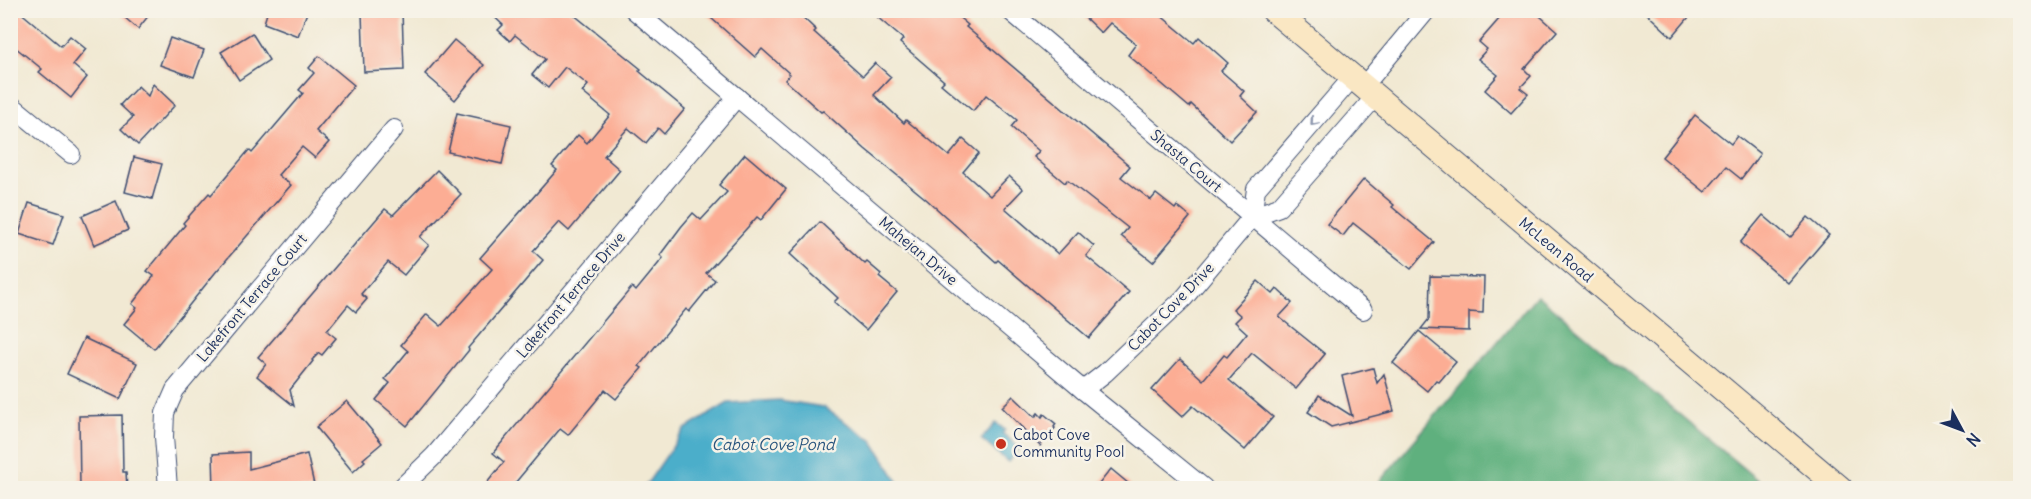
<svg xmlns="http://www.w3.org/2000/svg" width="2031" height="499" font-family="Delius,sans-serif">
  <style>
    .forest { fill: #5fb07e; stroke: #3d706e; stroke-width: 1.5 }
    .water { fill: #4baeca; stroke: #336e94; stroke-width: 1.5 }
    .building { fill: #fcad94 }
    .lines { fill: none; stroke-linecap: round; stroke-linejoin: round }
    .street-casing { stroke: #3b4b70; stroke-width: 20 }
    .secondary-casing { stroke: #3b4b70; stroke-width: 26 }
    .street { stroke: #fff; stroke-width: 18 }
    .secondary { stroke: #fae7c3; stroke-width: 24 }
    .oneway { stroke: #8d97ae }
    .poi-dot { fill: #c8321e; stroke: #f7f3e8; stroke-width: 2 }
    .labels { text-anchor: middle; stroke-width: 5; stroke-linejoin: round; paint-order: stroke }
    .street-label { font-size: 15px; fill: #1b2f5e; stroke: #f7f3e8 }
    .poi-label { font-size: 15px; fill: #1b2f5e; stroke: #f7f3e8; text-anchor: start }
    .water-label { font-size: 16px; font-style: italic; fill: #29557e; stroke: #f7f3e8 }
  </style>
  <rect width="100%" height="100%" fill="#f7f3e8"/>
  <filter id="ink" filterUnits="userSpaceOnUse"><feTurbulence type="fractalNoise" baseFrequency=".0167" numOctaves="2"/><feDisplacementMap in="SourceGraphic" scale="12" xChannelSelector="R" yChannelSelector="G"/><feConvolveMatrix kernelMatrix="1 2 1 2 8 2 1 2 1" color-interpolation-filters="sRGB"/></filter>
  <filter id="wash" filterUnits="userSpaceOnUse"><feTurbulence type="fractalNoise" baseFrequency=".008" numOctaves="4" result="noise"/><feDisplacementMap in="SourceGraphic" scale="24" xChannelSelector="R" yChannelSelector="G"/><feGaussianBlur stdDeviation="1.35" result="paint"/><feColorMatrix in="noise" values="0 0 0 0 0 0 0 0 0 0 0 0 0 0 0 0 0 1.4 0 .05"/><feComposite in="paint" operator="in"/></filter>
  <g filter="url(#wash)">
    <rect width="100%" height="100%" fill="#f1e9d3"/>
    <polygon class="forest" points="1537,295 1767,488 1374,488"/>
    <g class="water">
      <polygon points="779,400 823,407 873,441 902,488 644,488 685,429 728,403"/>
      <polygon points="996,423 1005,430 1002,433 1020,448 1008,462 981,439"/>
    </g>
    <g id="blocks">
      <g class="building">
        <polygon points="116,10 153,10 138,29"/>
        <polygon points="268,10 308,10 298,36 264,23"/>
        <polygon points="487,10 568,10 641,69 639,71 685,109 664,134 658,128 646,143 628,128 604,156 620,170 569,231 559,222 533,251 543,260 468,348 469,350 407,426 376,400 390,383 385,379 408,351 401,345 427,314 441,326 492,269 480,258 557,170 552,166 578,135 587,143 610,115 582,92 588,85 565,67 548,88 532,75 545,59 515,35 510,41 498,30 503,25"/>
        <polygon points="702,10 795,10 816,30 814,32 863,76 875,63 891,77 874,95 904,123 906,120 949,156 963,139 979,153 963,172 990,196 1009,176 1023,189 1005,208 1058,254 1078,232 1094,246 1086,256 1129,292 1089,338 998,260 996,262 926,199 865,149 823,111 821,112 785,80 790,74 762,49 755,57"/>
        <polygon points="869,10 945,10 952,17 955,14 968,25 966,27 1130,166 1121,177 1151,200 1156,194 1175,209 1177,206 1190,217 1153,262 1121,236 1128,228 1067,180 1065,183 1034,157 1039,151 1011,127 1017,120 986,95 973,111 941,84 944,81 900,43 903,39"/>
        <polygon points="1077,10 1154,10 1194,43 1199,37 1228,63 1221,71 1244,91 1240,96 1257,112 1230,141 1191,104 1189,107 1128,55 1136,44 1110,23 1101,33"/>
        <polygon points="1507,10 1533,10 1557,31 1524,69 1531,76 1520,88 1528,94 1511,113 1485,90 1498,75 1478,59 1487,49 1479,42"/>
        <polygon points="1643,10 1695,10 1672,37"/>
        <polygon points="19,11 61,46 70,36 86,49 73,65 87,77 71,98 39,72 42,69 10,43 10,21"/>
        <polygon points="402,11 404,70 364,72 362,13"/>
        <polygon points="252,33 269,60 239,80 221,52"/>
        <polygon points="170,38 204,50 194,77 160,65"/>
        <polygon points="454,40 484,65 455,100 425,74"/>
        <polygon points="319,56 354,85 316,131 329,142 315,158 302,147 278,175 291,185 215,273 154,349 124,324 137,308 132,304 154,276 147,271 185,225 183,223 209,193 211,195 249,150 252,153 303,93 299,90 314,73 309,68"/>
        <polygon points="153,84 175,105 138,145 121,129 133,117 120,105 138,86 148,96"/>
        <polygon points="457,113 511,125 502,164 448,152"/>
        <polygon points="1695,115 1731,144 1737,136 1760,154 1741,179 1726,167 1705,192 1662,157"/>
        <polygon points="745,154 786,189 761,220 757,217 706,273 715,280 689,312 686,309 639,366 642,368 616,399 605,390 568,435 560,429 510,489 482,489 504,462 493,453 632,287 636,291 663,258 660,255 681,227 693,213 701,220 727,192 719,185"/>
        <polygon points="134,157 162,164 152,199 125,192"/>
        <polygon points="437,170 461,194 420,237 429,245 404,275 388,262 361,294 367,299 356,312 348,305 327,331 336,338 322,355 319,353 312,360 313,361 290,390 294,406 257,376 266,364 258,357 385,209 393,215"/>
        <polygon points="1364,179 1394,205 1392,207 1434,242 1411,269 1353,223 1343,236 1327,224"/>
        <polygon points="116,201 128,230 94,245 82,216"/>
        <polygon points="29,203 64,214 53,245 19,234"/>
        <polygon points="1763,215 1790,238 1808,217 1829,235 1788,283 1740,243"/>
        <polygon points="820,222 865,264 867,262 881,274 879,277 897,292 866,330 834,302 838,298 790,254"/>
        <polygon points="1430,276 1484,277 1483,313 1469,312 1469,331 1421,329 1429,319"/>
        <polygon points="1258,281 1273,294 1277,289 1292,303 1279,317 1325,354 1296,389 1252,353 1229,380 1273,417 1245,450 1193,406 1182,417 1152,390 1180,359 1203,380 1224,355 1227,357 1247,333 1235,322 1241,316 1233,309"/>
        <polygon points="1419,331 1456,362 1439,382 1436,380 1427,391 1393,363"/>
        <polygon points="84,338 137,363 120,399 67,374"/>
        <polygon points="1373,368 1377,383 1384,374 1394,411 1331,427 1308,412 1319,395 1352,416 1342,376"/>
        <polygon points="1013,396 1035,417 1038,413 1042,417 1044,414 1056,424 1054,427 1055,428 1040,446 1002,407"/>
        <polygon points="347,401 382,443 363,459 365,461 353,472 316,427"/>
        <polygon points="122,415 123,472 126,472 127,489 80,489 79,416"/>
        <polygon points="249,452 249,469 307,454 315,489 214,489 213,454"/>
        <polygon points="1111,469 1135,489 1095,489"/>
      </g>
    </g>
  </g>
  <g filter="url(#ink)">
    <use href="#blocks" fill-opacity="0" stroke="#3b4b70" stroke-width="1.5"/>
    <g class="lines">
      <defs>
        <g id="street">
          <polyline points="634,10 1083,390 1204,488"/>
          <polyline points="1009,10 1363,310"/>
          <polyline points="1363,87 1427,10"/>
          <polyline points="10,104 71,154"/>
          <polyline points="1252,217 1279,207 1375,97"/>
          <polyline points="1083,390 1105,373 1184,298 1252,217 1256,189 1352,78"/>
          <polyline points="168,488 164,437 165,413 175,390 394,129"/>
          <polyline points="401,488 434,456 737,97"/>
        </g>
        <polyline id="secondary" points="1273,10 1840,488"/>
      </defs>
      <use href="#street" class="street-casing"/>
      <use href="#secondary" class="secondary-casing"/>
      <use href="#street" class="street"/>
      <use href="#secondary" class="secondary"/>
    </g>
    <defs><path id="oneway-chevron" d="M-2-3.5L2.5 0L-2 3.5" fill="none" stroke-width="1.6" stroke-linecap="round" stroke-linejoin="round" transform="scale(1.5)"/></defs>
    <use class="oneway" href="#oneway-chevron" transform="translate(1314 122) rotate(131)"/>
  </g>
  <circle class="poi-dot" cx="1001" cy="444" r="6"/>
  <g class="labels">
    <g class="street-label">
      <text transform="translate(1186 161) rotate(40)" y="5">Shasta Court</text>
      <text transform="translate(1556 250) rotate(40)" y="5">McLean Road</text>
      <text transform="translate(918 251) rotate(40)" y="5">Mahejan Drive</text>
      <text transform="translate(571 295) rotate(-50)" y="5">Lakefront Terrace Drive</text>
      <text transform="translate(252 298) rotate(-50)" y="5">Lakefront Terrace Court</text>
      <text transform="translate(1171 307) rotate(-46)" y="5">Cabot Cove Drive</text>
    </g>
    <g class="poi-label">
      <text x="1013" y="440">Cabot Cove<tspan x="1013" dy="17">Community Pool</tspan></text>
    </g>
    <g class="water-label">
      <text x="773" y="450">Cabot Cove Pond</text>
    </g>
  </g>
  <rect width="2031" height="499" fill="none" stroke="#f7f3e8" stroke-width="36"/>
  <g transform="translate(1962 430) rotate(131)" stroke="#f7f3e8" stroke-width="4.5" paint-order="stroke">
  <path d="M0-4.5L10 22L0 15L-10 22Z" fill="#1b2f5e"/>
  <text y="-9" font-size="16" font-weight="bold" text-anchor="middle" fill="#1b2f5e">N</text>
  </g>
</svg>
